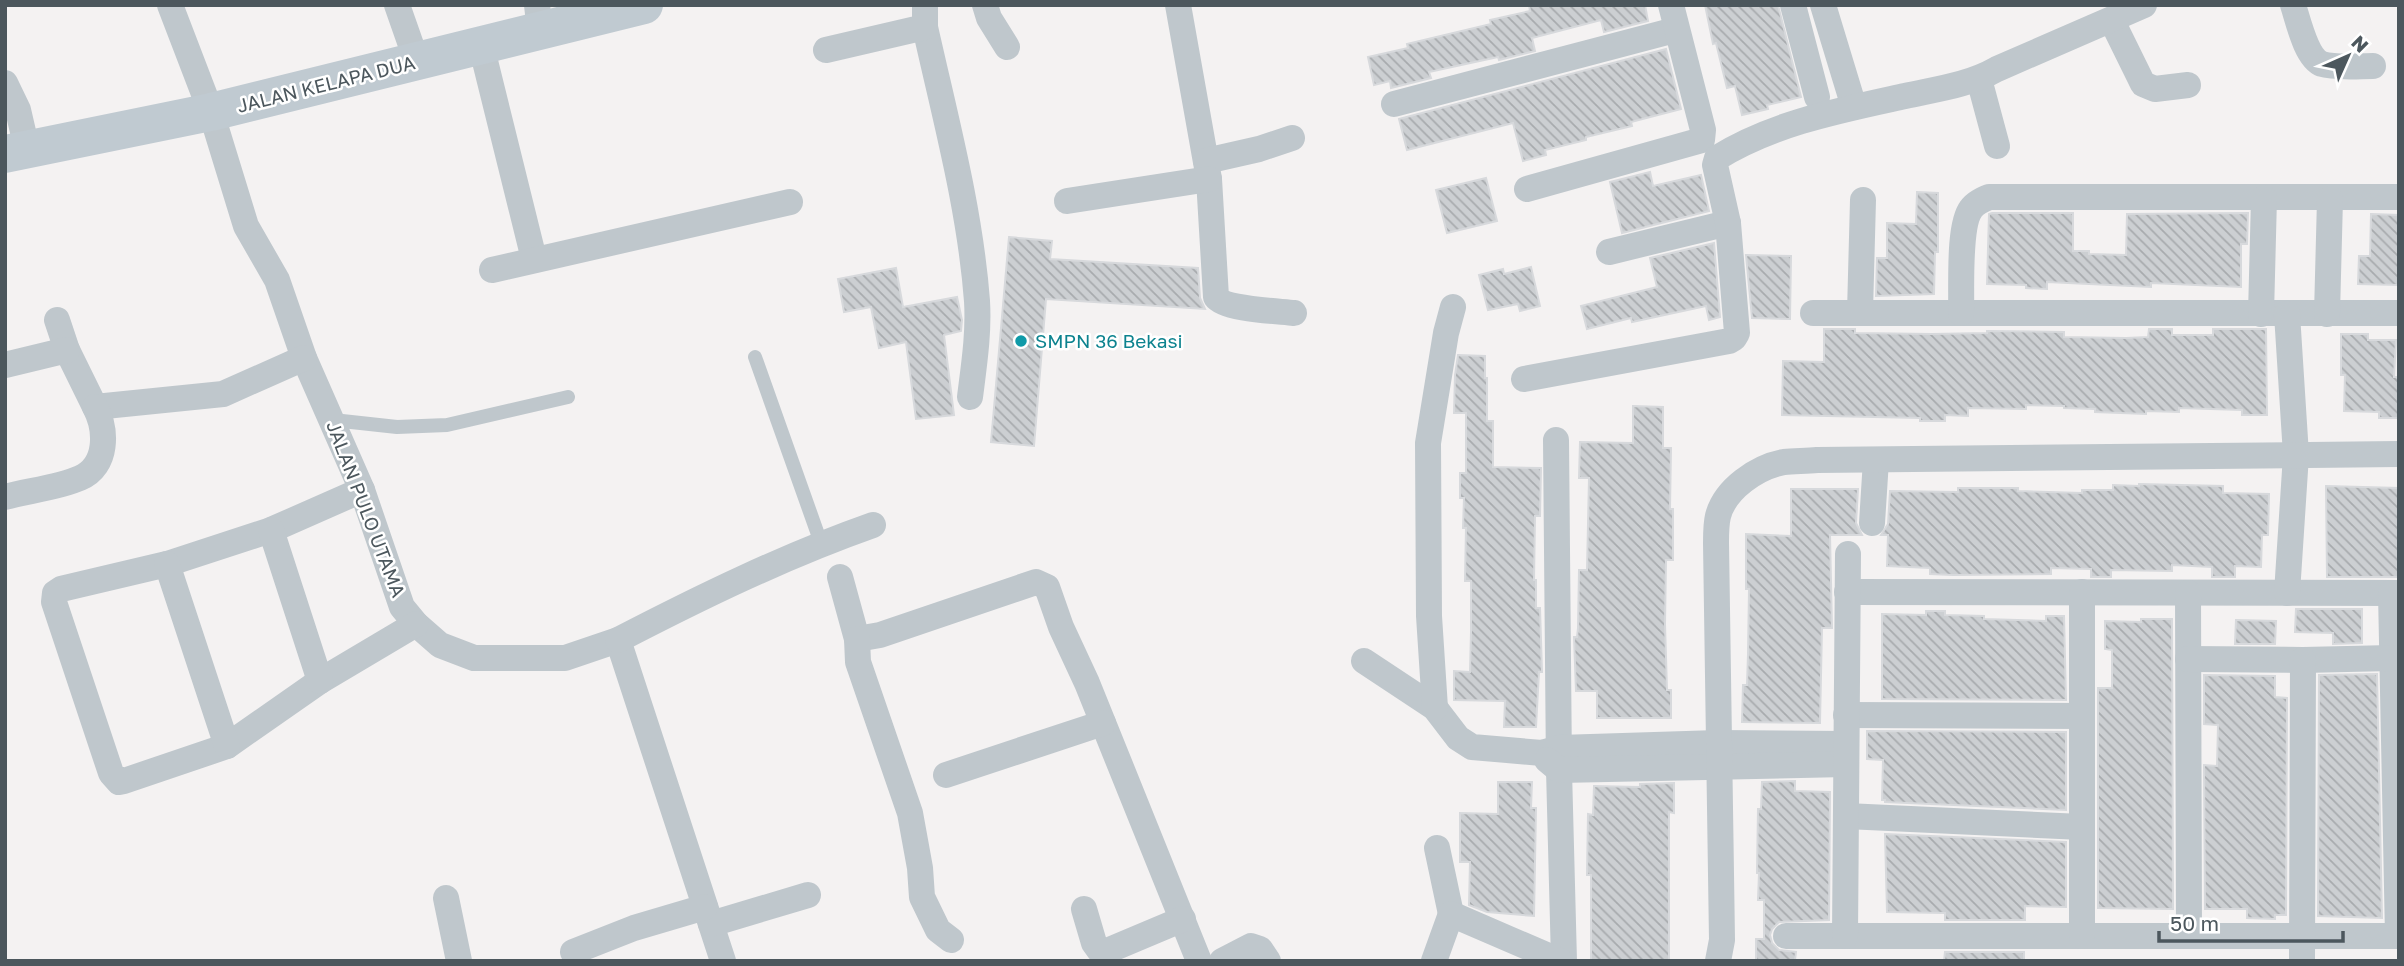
<svg xmlns="http://www.w3.org/2000/svg" width="2404" height="966" font-family="'Golos Text',sans-serif">
  <style>
    .building { fill: url(#building-back-hatch); stroke: #d7d9dc; stroke-width: 2 }
    .lines { fill: none; stroke-linecap: round; stroke-linejoin: round }
    .lane { stroke: #bfc7cc; stroke-width: 14 }
    .street { stroke: #bfc7cc; stroke-width: 26 }
    .secondary { stroke: #c0cad1; stroke-width: 38 }
    .culture-dot { fill: #0f9aa8; stroke: #fff; stroke-width: 2.5 }
    .labels { text-anchor: middle; stroke-width: 5; stroke-linejoin: round; paint-order: stroke }
    .street-label { font-size: 19px; fill: #4c575d; stroke: #fff }
    .culture-label { font-size: 19px; fill: #0d838f; stroke: #fff; text-anchor: start }
  </style>
  <defs>
    <pattern id="building-back-hatch" width="6" height="6" patternUnits="userSpaceOnUse" patternTransform="scale(1.75)"><rect width="6" height="6" fill="#cccfd2"/><path d="M-1 5l2 2M0 0l6 6M5-1l2 2" fill="none" stroke="#a8abae"/></pattern>
  </defs>
  <rect width="100%" height="100%" fill="#f4f2f2"/>
  <g class="building">
    <polygon points="1529,5 1645,5 1648,21 1604,32 1601,20 1532,38 1535,51 1499,60 1498,57 1429,72 1431,78 1391,88 1390,81 1374,85 1368,57 1408,48 1407,44 1491,24 1490,20 1530,11"/>
    <polygon points="1705,5 1778,5 1801,97 1767,105 1768,109 1742,115 1735,86 1727,88 1716,43 1713,44"/>
    <polygon points="1666,49 1681,109 1631,122 1632,126 1586,137 1586,140 1545,150 1546,155 1523,161 1513,123 1407,150 1399,119"/>
    <polygon points="1650,172 1653,186 1701,175 1709,211 1622,233 1610,182"/>
    <polygon points="1486,178 1497,221 1447,233 1436,190"/>
    <polygon points="1917,192 1938,193 1938,252 1935,252 1934,294 1876,296 1877,258 1887,258 1887,223 1916,224"/>
    <polygon points="1992,213 2073,213 2073,251 2089,251 2089,254 2126,255 2127,214 2248,213 2247,244 2241,244 2241,287 2151,283 2151,287 2047,282 2047,289 2026,288 2026,285 1987,284 1989,214"/>
    <polygon points="2371,214 2399,215 2399,285 2358,284 2359,256 2370,256"/>
    <polygon points="1009,237 1052,241 1050,259 1198,268 1200,298 1205,309 1046,299 1034,446 991,442"/>
    <polygon points="1714,243 1720,317 1709,320 1706,306 1632,322 1631,318 1587,329 1581,306 1657,287 1650,258"/>
    <polygon points="1746,255 1791,256 1790,319 1752,318"/>
    <polygon points="1531,267 1540,306 1520,311 1518,304 1488,310 1479,275 1503,269 1504,274"/>
    <polygon points="896,268 903,307 957,297 962,320 961,331 944,335 954,415 916,419 906,342 879,348 871,307 844,312 838,279"/>
    <polygon points="1824,329 1855,329 1855,333 1932,334 1987,333 1987,331 2064,332 2064,337 2126,338 2148,337 2149,329 2172,329 2172,335 2213,335 2213,329 2266,329 2267,415 2242,415 2242,410 2179,408 2179,412 2146,411 2146,414 2095,412 2095,409 2064,408 2064,406 2026,405 2026,409 1968,408 1968,416 1945,415 1945,421 1920,421 1920,418 1782,415 1783,361 1824,362"/>
    <polygon points="2341,334 2368,334 2368,340 2396,340 2394,377 2399,377 2399,418 2379,418 2379,412 2344,411 2345,375 2341,375"/>
    <polygon points="1458,355 1485,356 1485,378 1487,378 1487,421 1493,421 1493,467 1541,468 1540,516 1535,516 1534,580 1536,580 1536,608 1540,608 1542,672 1539,672 1536,727 1504,727 1505,701 1454,700 1454,671 1470,672 1471,632 1471,581 1465,581 1466,528 1463,528 1464,498 1460,498 1460,473 1466,473 1466,413 1454,413 1455,375"/>
    <polygon points="1633,406 1663,407 1663,448 1671,448 1670,509 1673,509 1673,560 1666,560 1665,624 1667,690 1671,690 1671,718 1597,718 1597,691 1576,691 1574,637 1577,637 1578,628 1579,570 1587,570 1589,478 1579,478 1580,442 1633,443"/>
    <polygon points="2139,484 2223,486 2223,493 2269,494 2268,535 2262,535 2261,567 2235,566 2235,577 2212,577 2212,567 2172,565 2172,571 2111,570 2111,577 2091,577 2091,569 2051,568 2051,574 1953,575 1930,574 1930,568 1887,566 1888,535 1881,535 1888,524 1890,491 1958,492 1958,488 2018,488 2018,491 2082,493 2082,490 2113,490 2113,485 2139,486"/>
    <polygon points="2326,486 2399,488 2399,577 2327,577"/>
    <polygon points="1791,489 1858,489 1856,523 1862,535 1830,535 1832,628 1822,628 1820,723 1742,722 1743,685 1747,685 1748,654 1749,589 1746,589 1746,534 1791,536"/>
    <polygon points="2296,609 2362,609 2362,643 2333,644 2333,633 2295,632"/>
    <polygon points="1926,611 1945,611 1945,615 1984,616 1984,619 2046,621 2046,616 2064,616 2066,700 1882,699 1882,614 1926,615"/>
    <polygon points="2141,619 2172,619 2173,909 2098,908 2098,688 2112,688 2112,650 2105,649 2105,621 2141,622"/>
    <polygon points="2236,620 2276,621 2275,644 2235,644"/>
    <polygon points="2377,674 2382,918 2318,916 2319,675"/>
    <polygon points="2204,675 2275,676 2275,697 2287,698 2286,915 2275,915 2275,919 2247,918 2247,909 2205,909 2204,765 2217,766 2218,725 2204,724"/>
    <polygon points="1867,731 2066,732 2066,810 1885,802 1885,800 1882,800 1883,760 1867,759"/>
    <polygon points="1795,781 1795,791 1830,792 1829,920 1779,922 1772,929 1770,935 1772,943 1779,950 1796,952 1795,960 1756,960 1756,939 1764,939 1764,900 1758,900 1759,873 1757,873 1758,809 1761,809 1762,782"/>
    <polygon points="1498,782 1532,782 1531,808 1536,808 1534,916 1487,912 1469,905 1470,862 1460,862 1460,813 1498,814"/>
    <polygon points="1674,783 1674,813 1669,812 1669,961 1591,960 1591,875 1587,875 1588,814 1593,815 1594,786 1640,787 1640,784"/>
    <polygon points="1885,834 2066,842 2066,907 2025,906 2025,920 1945,920 1945,913 1887,912"/>
    <polygon points="1945,952 2024,952 2024,961 1944,961"/>
  </g>
  <g class="lines">
    <g class="lane">
      <polyline points="755,357 821,543"/>
      <polyline points="333,420 397,427 447,425 568,397"/>
    </g>
    <g class="street">
      <polyline points="170,5 211,112 246,226 277,280 304,358 362,490 402,607 416,624 440,645 474,658 565,658 618,640 723,961"/>
      <polyline points="397,5 417,62"/>
      <polyline points="537,5 540,31"/>
      <polyline points="985,5 989,18 1007,47"/>
      <path d="M1178,5L1209,179L1216,297C1224,309 1277,311 1294,313"/>
      <polyline points="1793,5 1817,97"/>
      <polyline points="1823,5 1854,107"/>
      <path d="M2293,5C2298,20 2306,58 2322,64C2334,68 2359,66 2373,66"/>
      <polyline points="2112,21 2143,84 2155,89 2188,85"/>
      <path d="M925,27C945,117 970,208 977,301C979,333 974,365 970,397"/>
      <polyline points="481,45 534,259"/>
      <polyline points="826,50 925,27 925,5"/>
      <polyline points="1979,79 1997,146"/>
      <polyline points="5,83 18,110 27,149"/>
      <polyline points="1394,104 1675,30"/>
      <polyline points="1206,161 1259,149 1292,138"/>
      <polyline points="1527,189 1702,140 1703,130 1671,5"/>
      <polyline points="1067,201 1209,179"/>
      <polyline points="1609,252 1728,223"/>
      <polyline points="492,270 790,202"/>
      <polyline points="1860,312 1863,200"/>
      <polyline points="1813,313 2399,313"/>
      <path d="M1961,313C1962,289 1958,226 1971,209C1975,203 1982,200 1989,197H2399"/>
      <polyline points="2261,314 2264,198"/>
      <polyline points="2327,314 2330,199"/>
      <polyline points="57,320 67,350 95,407 223,394 304,358"/>
      <polyline points="5,365 67,350"/>
      <path d="M1524,379L1729,341L1734,338L1737,333L1728,223L1715,165L1717,158C1773,123 1841,110 1905,96C1937,89 1969,85 1997,69L2144,5"/>
      <polyline points="1556,440 1559,770 1564,961"/>
      <polyline points="362,490 271,530 167,564 61,589 55,593 54,602 111,773 119,782 124,781 227,746 320,681 416,624"/>
      <path d="M5,497C27,491 60,487 80,478C108,466 107,430 95,407"/>
      <polyline points="1872,523 1876,460"/>
      <polyline points="271,530 320,681"/>
      <polyline points="167,564 227,746"/>
      <polyline points="840,577 857,639 880,635 1036,582 1047,587 1061,627 1087,683 1199,961"/>
      <polyline points="1847,592 2399,593"/>
      <polyline points="2188,593 2189,936"/>
      <polyline points="2287,593 2296,455 2287,314"/>
      <polyline points="2391,593 2398,936"/>
      <polyline points="857,639 858,662 910,813 920,868 922,897 938,930 951,940"/>
      <path d="M618,640C701,597 785,556 873,525"/>
      <polyline points="2188,659 2303,660 2392,658"/>
      <polyline points="1364,661 1435,708 1458,738 1472,747 1542,753 1559,748 1718,743 1846,744"/>
      <polyline points="1435,708 1429,616 1428,443 1446,333 1453,307"/>
      <polyline points="1846,715 2082,716"/>
      <polyline points="1547,760 1559,770 1846,764"/>
      <polyline points="946,775 1103,723"/>
      <polyline points="1846,816 2082,827"/>
      <polyline points="1437,848 1451,914"/>
      <polyline points="446,898 459,961"/>
      <polyline points="1084,909 1094,943 1099,950 1107,951 1183,919"/>
      <polyline points="711,924 808,895"/>
      <polyline points="1786,936 2399,936"/>
      <polyline points="1845,936 1848,554"/>
      <polyline points="2082,936 2082,592"/>
      <polyline points="573,952 634,928 705,907"/>
      <polyline points="1222,961 1251,946 1260,949 1268,961"/>
      <polyline points="1434,961 1451,914 1560,961"/>
      <path d="M1718,961L1722,940L1716,543C1716,535 1716,524 1718,516C1725,489 1757,467 1784,462C1794,461 1806,461 1817,460L2399,454"/>
      <polyline points="2302,961 2303,660"/>
    </g>
    <polyline class="secondary" points="5,154 211,112 644,5"/>
  </g>
  <circle class="culture-dot" cx="1021" cy="341" r="7"/>
  <g class="labels">
    <g class="street-label">
      <text transform="translate(326 84) rotate(-14)" y="7">JALAN KELAPA DUA</text>
      <text transform="translate(366 509) rotate(69)" y="7">JALAN PULO UTAMA</text>
    </g>
    <g class="culture-label">
      <text x="1035" y="348">SMPN 36 Bekasi</text>
    </g>
  </g>
  <rect width="2404" height="966" fill="none" stroke="#4c575d" stroke-width="14"/>
  <g transform="translate(2348 56) rotate(45)" stroke="#ffffff" stroke-width="5" paint-order="stroke">
  <path d="M0-5L12 26L0 18L-12 26Z" fill="#4c575d"/>
  <text y="-10" font-size="19" font-weight="bold" text-anchor="middle" fill="#4c575d">N</text>
  </g>
  <path d="M2159 931v10h184v-10" fill="none" stroke="#4c575d" stroke-width="3.5"/>
  <text x="2170" y="931" font-size="21" fill="#4c575d" stroke="#ffffff" stroke-width="5" paint-order="stroke">50 m</text>
</svg>
